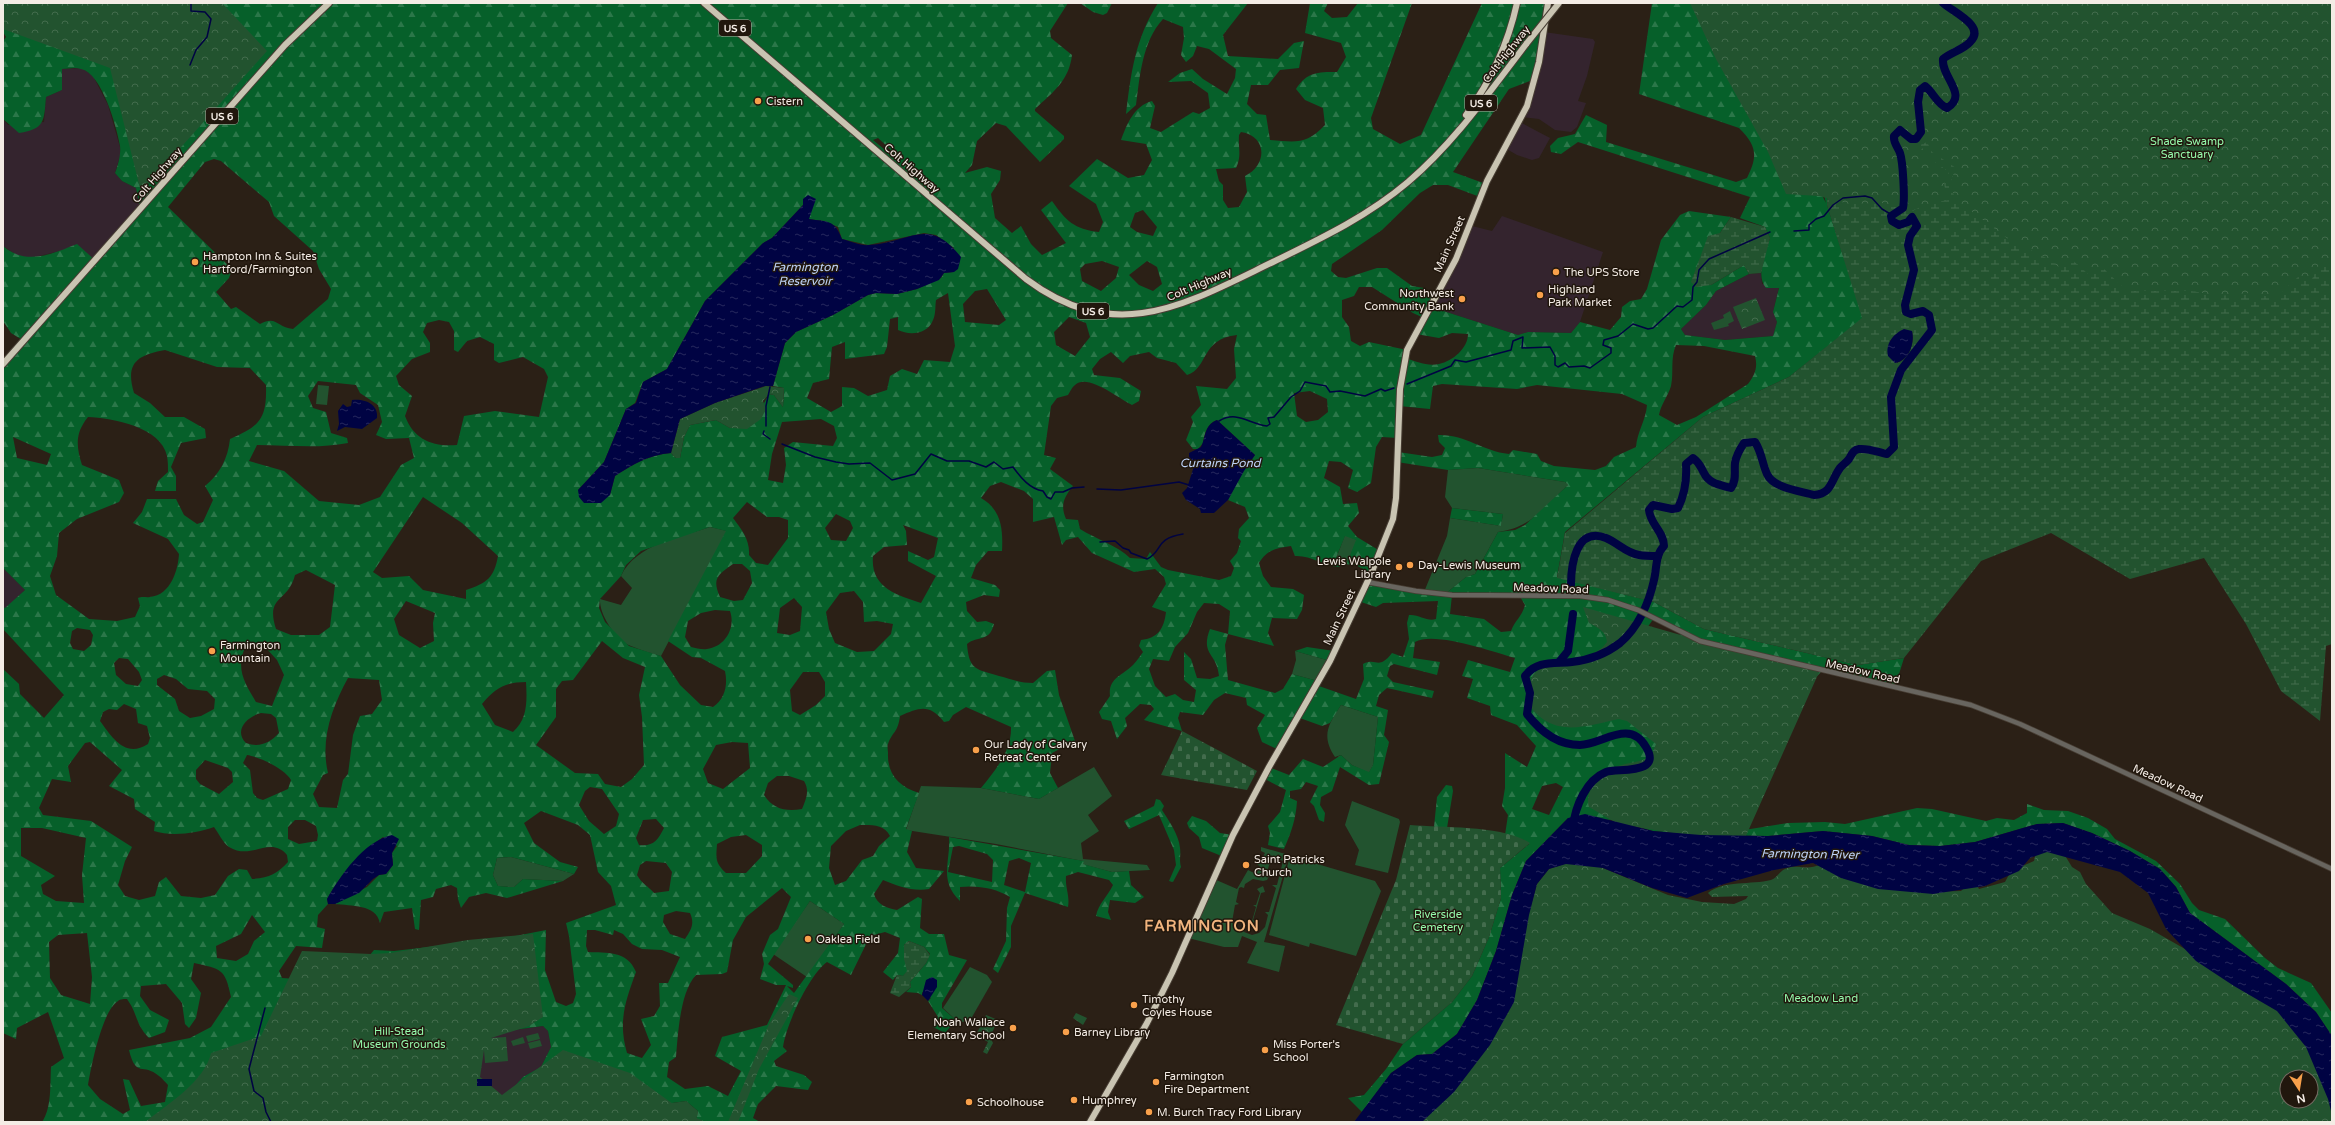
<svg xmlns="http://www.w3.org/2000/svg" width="2335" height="1125" font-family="'Varela Round',sans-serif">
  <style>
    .commercial { fill: #34242e }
    .grass { fill: #22532f; fill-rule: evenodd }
    .forest { fill: url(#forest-firs); fill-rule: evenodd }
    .wetland { fill: url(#wetland-marsh); fill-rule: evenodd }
    .cemetery { fill: url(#cemetery-stones) }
    .park { fill: url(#park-crowns); fill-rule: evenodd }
    .water { fill: url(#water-ripples) }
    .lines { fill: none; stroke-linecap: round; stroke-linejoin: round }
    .stream { stroke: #000343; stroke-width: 1.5 }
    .river { stroke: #000343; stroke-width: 8 }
    .minor-casing { stroke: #473d33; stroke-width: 6 }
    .highway-casing { stroke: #473d33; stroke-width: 8 }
    .minor { stroke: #68655f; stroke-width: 4.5 }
    .highway { stroke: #c9c4b2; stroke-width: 6 }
    .highway-bridge-casing { stroke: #473d33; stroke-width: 8; stroke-linecap: butt }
    .highway-bridge { stroke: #c9c4b2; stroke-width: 6 }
    .poi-dot { fill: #f8a04b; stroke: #21170d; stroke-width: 1.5 }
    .labels { text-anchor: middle; stroke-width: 3; stroke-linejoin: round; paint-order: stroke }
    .shield { fill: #21170d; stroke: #b5aca4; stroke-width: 1 }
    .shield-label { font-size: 10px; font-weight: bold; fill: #f4ece5 }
    .street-label { font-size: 11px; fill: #f4ece5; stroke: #21170d }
    .poi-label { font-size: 11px; fill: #f4ece5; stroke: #21170d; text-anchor: start }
    .park-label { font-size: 11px; fill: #95fbac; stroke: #21170d }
    .water-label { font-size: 12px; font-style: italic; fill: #bed3f9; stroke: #21170d }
    .district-label { font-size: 15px; font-weight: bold; letter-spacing: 1px; fill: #f1b47e; stroke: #21170d }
  </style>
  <defs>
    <pattern id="forest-firs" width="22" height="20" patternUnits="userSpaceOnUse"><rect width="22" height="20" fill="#06602a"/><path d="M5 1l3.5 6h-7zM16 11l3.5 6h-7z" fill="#2b7749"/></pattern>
    <pattern id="wetland-marsh" width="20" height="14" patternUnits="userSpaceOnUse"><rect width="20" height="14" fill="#22532f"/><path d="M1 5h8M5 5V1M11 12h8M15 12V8" fill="none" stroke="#436c4d"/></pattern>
    <pattern id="cemetery-stones" width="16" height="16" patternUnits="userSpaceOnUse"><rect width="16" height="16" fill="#22532f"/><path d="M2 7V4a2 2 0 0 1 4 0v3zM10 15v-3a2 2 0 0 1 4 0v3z" fill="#436c4d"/></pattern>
    <pattern id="park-crowns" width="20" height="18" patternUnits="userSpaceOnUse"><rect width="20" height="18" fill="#22532f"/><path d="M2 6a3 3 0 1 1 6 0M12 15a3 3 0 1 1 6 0" fill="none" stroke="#436c4d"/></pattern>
    <pattern id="water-ripples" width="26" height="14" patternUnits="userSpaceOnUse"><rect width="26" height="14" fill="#000343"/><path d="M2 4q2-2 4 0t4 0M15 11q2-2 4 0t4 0" fill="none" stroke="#26285e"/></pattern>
  </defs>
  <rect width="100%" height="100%" fill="#2b2016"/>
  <g class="commercial">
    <polygon points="1544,32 1593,39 1595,42 1587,76 1578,101 1586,103 1577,127 1571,132 1555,130 1539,119 1522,117"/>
    <polygon points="82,68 93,76 108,105 120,147 120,156 115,173 122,181 136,188 141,209 96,261 60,251 31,258 18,256 3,246 3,119 8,125 44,122 46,97 62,90 62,69"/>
    <polygon points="1520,122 1550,138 1539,158 1532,160 1517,155 1505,148"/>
    <polygon points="1502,216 1603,252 1580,322 1571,333 1528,332 1518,335 1434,308 1463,251 1472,226 1492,231"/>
    <polygon points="1761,273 1762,284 1779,287 1773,312 1777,322 1773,336 1725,340 1685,335 1681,329 1706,305 1716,291 1749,274"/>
    <polygon points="3,568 25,590 5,609 3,607"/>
    <polygon points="543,1026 548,1031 551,1047 541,1067 506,1096 480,1098 468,1036"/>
  </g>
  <g class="grass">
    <polygon points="1730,311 1734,321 1728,324 1729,326 1714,330 1711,323 1724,318 1723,315"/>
    <polygon points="318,385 329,386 327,405 316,404"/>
    <path d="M1478,468L1565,482L1568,485C1544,507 1531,528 1498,532L1475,574L1466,577L1445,594L1424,592L1447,536L1450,518L1501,526L1503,514L1452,508L1445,497L1448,470Z"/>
    <path d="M710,527L727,531L661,656C651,653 640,650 631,646C616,640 599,615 600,599L621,605L632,588L621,576C636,544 679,538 710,527Z"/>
    <polygon points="1345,535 1357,540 1347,563 1336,559"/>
    <polygon points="1295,651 1330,661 1318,681 1292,674 1296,660"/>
    <path d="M1341,705L1378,717L1373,765L1369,773L1352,765L1341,755L1335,757C1321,736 1328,725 1341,705Z"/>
    <polygon points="1094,767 1112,796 1088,815 1099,831 1081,843 1083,859 1147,865 1150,870 1112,872 1082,864 1083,861 996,844 906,830 921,786 981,788 1039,799"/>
    <polygon points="1352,801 1399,819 1400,822 1388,873 1355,865 1359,850 1345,825"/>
    <path d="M1261,847L1289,855L1264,942L1285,946L1279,972L1247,963L1257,942L1242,936L1238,947H1224L1188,938L1214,879L1237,889L1248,870L1256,874L1260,866L1256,864L1258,858H1262L1265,853L1261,851ZM1272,856L1283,861L1277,885H1272L1276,888L1269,912H1265L1268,915L1265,927L1259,933L1252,935L1244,932L1245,928L1242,931L1236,928L1232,922L1235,905L1239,904L1236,902L1239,888L1241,887L1244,888L1245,884L1253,879L1263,881L1267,880L1269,876L1266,875Z"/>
    <polygon points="1290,856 1375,881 1381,891 1356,956 1310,943 1309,947 1269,935"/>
    <polygon points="511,857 574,874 563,881 523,879 514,887 498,886 493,875 497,858"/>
    <polygon points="1263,886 1265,892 1261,893 1253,920 1257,923 1251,926 1249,921 1252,921 1256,907 1253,905 1256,905 1260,893 1257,889"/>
    <polygon points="810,901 844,924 807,977 773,954"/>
    <polygon points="970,967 987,975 992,982 972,1017 963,1022 956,1020 943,1008"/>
    <polygon points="538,1033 540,1039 528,1042 526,1036"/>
    <polygon points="523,1037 525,1043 513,1046 511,1041"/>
    <polygon points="540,1040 542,1046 530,1049 528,1043"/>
    <polygon points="686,1101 698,1111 696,1122 634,1122 658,1105"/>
  </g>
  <g class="forest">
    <path d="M3,3H1068L1050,31L1051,38L1072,55C1069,81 1053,92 1035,109V111L1064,136V139L1040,162L1006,126L996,123L977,141L972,165L965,173L987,167L1001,171L1000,180L991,194L995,218L1012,233L1021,226L1031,244L1042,255L1066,243L1041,210L1052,201C1066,221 1074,229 1099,232L1103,222L1096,204L1069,186L1097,159L1128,178L1144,175L1152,160L1146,144L1121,140C1127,124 1134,106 1152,101L1155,106L1150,128L1161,132L1193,112L1199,114L1210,108L1208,93L1191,81L1168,82L1180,73L1192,69L1203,79L1227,94L1235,78L1236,69L1209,49L1197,46L1193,56L1186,62L1181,55L1184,38L1183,27L1163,19C1142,42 1140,76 1136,105L1126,114C1131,73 1135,39 1158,3H1248L1223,35L1228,56L1278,59L1294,43L1304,41L1299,68L1280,70L1268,85H1251L1247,104L1257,114L1266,115L1270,140C1296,142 1306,145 1325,125L1323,108L1305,100L1296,89C1307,72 1317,72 1337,72L1346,57L1341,43L1305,33L1310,3H1328L1324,11L1332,18L1347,17L1358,3H1412L1371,118L1373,129L1400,144L1421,135L1482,3H1548L1535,79L1509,89L1453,172L1486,184L1480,197L1448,185H1433L1420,193L1382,230L1332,264L1331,271L1338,277L1346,278L1377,268H1387L1412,286L1424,288L1434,300V308L1518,335L1528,332L1571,333L1580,322L1610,330L1621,317L1622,307L1630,301L1641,299L1647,289L1661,240L1680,215L1689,211L1731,217L1720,233L1711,285L1744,265L1749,274L1716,291L1706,305L1681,329L1685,335L1725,340L1773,336L1777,322L1773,312L1779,288H1766C1755,275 1766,252 1770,238L1765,227L1740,218L1750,197L1578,142L1561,154L1551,152L1550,146L1558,138L1575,134L1586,115L1607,125L1606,142L1736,182L1747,178C1758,156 1757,146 1739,128L1639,94L1652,3H1709L1759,72L1826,203L1816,162L1837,3L1827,205L1863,318L1789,377L1703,417L1565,532L1557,577L1654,602L1704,629L1858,665L1904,658L1895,687L1822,671L1814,679L1738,831L1788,823L1825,822L1845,824L1917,808L1932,809L1986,821L1997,818L2014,820L2027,813V804L2044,810L2068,811L2088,818L2107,829L2115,839L2156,861L2180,884L2192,903L2199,910L2225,919L2265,958L2278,968L2311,983L2332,1013V1036L2316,1012L2286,984L2190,913L2176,887L2160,869L2130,851L2092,833L2063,823L2037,824L1975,842L1940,846L1909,845L1872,836L1823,831L1768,836L1701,835L1653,831L1615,820L1568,818L1526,861L1512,895L1496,951L1477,1000L1457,1034L1432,1054L1417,1055L1391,1073L1362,1112L1348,1098L1364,1095L1386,1069L1403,1044L1452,1002L1472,976L1489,937L1501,898L1500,868L1529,844L1524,840L1505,835L1508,815L1502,806L1505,788V753L1527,767L1536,746L1517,725L1491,715L1490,706L1467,698L1473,679L1462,676L1468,660L1510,672L1515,658C1492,652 1435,631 1415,642L1413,658L1440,662L1437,675L1394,664L1390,666L1387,676L1393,682L1434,691L1432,698L1387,688L1379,695L1376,706L1388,710L1384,735L1389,742L1379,784L1369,785L1340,767L1332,791L1321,797L1320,805L1325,813L1324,822L1319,820L1314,806L1310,802L1318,786L1306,782L1301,789L1290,791V798L1297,801C1296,819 1291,833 1284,849L1268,845L1270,833L1268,826L1280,812L1286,790L1263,778L1269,767L1289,775L1303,759L1323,767L1341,755L1352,765L1369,772L1373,765L1378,717L1341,705L1330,723L1322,726L1297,717L1279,750L1262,742L1257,728L1265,715L1247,705L1246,698L1225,693L1214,700L1203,715L1180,712L1178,718L1182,731L1144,720L1154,709L1151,705L1140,704L1125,718L1127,726L1117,739L1111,721L1102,719L1099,712L1110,696C1108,678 1122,676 1133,665C1137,661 1140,656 1143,652L1139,646L1141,640C1158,638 1164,629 1166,612L1152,607L1166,584L1164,577L1155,569L1134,572L1092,553L1078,537L1066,540L1062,545L1054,517L1033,522V499L1024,491L1001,482L990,486L981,498C1002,510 1003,530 1002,551H988L976,565L971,578L995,585L1000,590L999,597L984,595L966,602L967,611L977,622L986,621L994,624C989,643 978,635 967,644C969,671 977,669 999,676C1011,679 1020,683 1033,683L1047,671L1055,670L1059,695L1075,741L1052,753L1050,773L1058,788L1039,799L981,788C995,771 1012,750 1011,727L966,707L953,715L949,721L944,722C929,703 919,708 900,716C898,733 892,732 888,744C887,746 888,751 888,753C887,774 899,787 919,793L906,829L912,831L907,852L916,868L944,871L929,889C914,892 897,886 883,880L874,894C877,905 887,908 897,910L918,897L922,899L920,928L929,934H944L949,955L967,960L942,1003V1008L956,1020L945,1033L933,1027L938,1017L928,1001L931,998L922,992V995L918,993L906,992L911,987L910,982L926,963L930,954L924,947L909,941L904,945L908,971L903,976L897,975L893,980L883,972L898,953L900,938L885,932L870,936L851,975L827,962C809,975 786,1025 783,1047L787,1051L774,1061L776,1066L804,1075L812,1082L808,1090L776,1086L758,1104L753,1118L760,1122H696L698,1111L686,1101L658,1105L634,1122H42C52,1108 50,1083 51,1067L64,1058L48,1012L17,1028L16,1039L3,1033V669L19,684L20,694L44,718L64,695L3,629V607L5,608L25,590L3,568V364L24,341L11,333L3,321V246C26,266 52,254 77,244L96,261L140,209L136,188L122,181L115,173C118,165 121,155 120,146C117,128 102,73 81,69C75,67 68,69 62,69V90L46,97C44,121 45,129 19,133L3,119V41L6,37L3,32ZM1241,132C1268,136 1267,166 1245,176L1247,192L1239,207L1228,208L1223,200V185L1219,181L1216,169L1236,168C1242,155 1238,149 1239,135ZM878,138L890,149V154L873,140ZM214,159L221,161L269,202L274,216L313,251L319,269L331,289L328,299L293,329C277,328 277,315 260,324L236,307L231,309L216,292L229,278L232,269L168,207L205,162ZM803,199L808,219L824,221L838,227L842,239L868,245L924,233L936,235L954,248V272L944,273L941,278L917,289L897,294L876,293L868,295L833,315L796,332L785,343L773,386L784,388L783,407L774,395L769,394L753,423L730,428L716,420L690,425L684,437L680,458H676L671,453C649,455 633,464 615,476L610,495L578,490L604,462L626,409L635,403L643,382L667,369L705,301L763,243L772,238L803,205ZM1143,210L1157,227L1153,236L1137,232L1130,227L1135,213ZM1102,261L1119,267L1116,278L1101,291L1082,281L1080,269L1085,264ZM1147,261L1157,267L1162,284L1153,291L1139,285L1129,275ZM1359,287H1372L1413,313L1424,318L1416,334L1439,338L1452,333L1468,334C1468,348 1453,361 1439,364C1428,367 1415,361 1405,358L1407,350L1369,342L1360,346L1351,341L1349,327L1342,317V300L1354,296ZM987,289L1006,320L999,325L965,322L963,304L975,291ZM948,293L955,346L950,362L924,360L917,374L902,369L890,376L887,390L868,396L854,388L842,387V406L831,412L807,398L813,383L829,379L832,347L845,342V359L884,354L887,347L890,319L898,317V330C910,336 928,334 933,320C936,314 935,306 936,300ZM1069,317L1086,323L1090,337L1075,356L1056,345L1054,332ZM439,320L449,322L454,331V350L458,352L467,341L480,337L494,344V360L499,363L523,357L544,369L548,377L539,417L495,411L464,416L457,445C433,447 414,440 405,416L412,396L399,385L396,376L412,359L430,352V343L423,332L427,323ZM1237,335L1234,349L1236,378L1227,389L1196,386L1201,405L1191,417L1193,422L1186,440L1193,449H1198L1203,443C1204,435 1207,423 1217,420L1255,455L1243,471L1228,500L1245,507L1249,518L1239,529L1238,538L1241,541L1237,553L1230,561L1234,568L1231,576L1219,580L1168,570L1161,567L1150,552L1146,559L1130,558C1118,546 1096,539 1080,529L1078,520L1066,519C1060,505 1064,497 1073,486L1050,469L1056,458L1044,455L1051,406L1057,398L1068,395C1070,392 1072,387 1075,385C1088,373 1119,399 1132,405L1139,401L1141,391L1120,378L1094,375L1092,369L1100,359L1111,352L1123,363L1130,356L1149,352L1157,358L1176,363L1187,375C1209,368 1200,339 1237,335ZM1676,345L1704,346L1755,356C1758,367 1755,375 1748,384L1696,417L1677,425L1659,415C1661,404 1668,396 1671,386C1674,372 1670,359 1676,345ZM165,350L217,367L250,368L266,385C267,419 260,426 230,439C228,458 220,474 205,486L213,500L203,522L197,524L184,515L176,499H147L142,512L133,523L168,539L179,554C178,570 171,595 150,597C146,598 143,596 138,598L140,606L135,617L117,621L89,619L56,595L50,576L57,556L59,533L77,519L119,502L124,493L119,480L82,465C76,446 75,433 88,417C113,418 161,427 167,456C168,461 168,467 168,472L158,481L155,491H176V476L171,467L181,443L206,438L205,429L184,417H165L150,403L134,393C125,363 137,355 165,350ZM318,381L356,385L360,393L378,405L382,422L376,435L386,439L409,438L414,458L401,465L380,497L359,505L319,501L284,471L249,461L257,445C288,445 318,449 348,443L347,438L331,433L326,412L313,408L308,396ZM1442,384L1517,389L1537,385L1622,394L1647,405C1646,420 1637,432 1636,447L1614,457L1606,466L1595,470L1554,466L1541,461L1537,454L1513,450L1509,454C1482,451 1465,434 1438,435L1439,442L1445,448L1442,455L1432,457L1398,452L1397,462L1448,470L1478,468L1565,482L1568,485L1525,525L1515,530L1498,532L1475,574L1466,577L1445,594L1367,582L1358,601L1376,607L1383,603L1438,601L1436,619C1427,622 1419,614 1409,615L1407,623L1409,639L1403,657L1392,653C1378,671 1377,657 1363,664L1364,679L1356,699L1316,685L1318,681L1292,674L1283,689L1275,693L1228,680L1225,645L1228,634L1274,646L1268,633L1272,618L1297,619L1302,610L1304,595L1293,589L1271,587L1263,576L1259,563C1267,550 1276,548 1291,546L1295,556C1310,555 1325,566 1339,567L1343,564L1356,565L1371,574L1380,551L1357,537L1348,526L1359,513L1357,503L1343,504L1340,487L1324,478L1329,461L1341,462L1353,470L1348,488L1357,492L1371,483L1376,447L1382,437L1398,438L1399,406L1430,409L1433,386ZM1310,391L1327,399L1328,412L1318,420L1306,422L1297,416L1294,393ZM821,419L834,426L837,438L833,446L793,442L784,448L786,465L783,483L768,480L772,454L782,422ZM13,437L51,454L47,465L17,458ZM423,497L462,523L498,556C494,578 487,583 466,590V599L423,590L409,576L382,578L373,572ZM747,502L767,517H779L788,520V538L768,565L756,563L749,555C750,540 742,530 733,518ZM836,514L850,521L853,528L846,541L831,540L825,528ZM903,525L938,538L934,557L928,560L908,551V561L936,576L921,603C896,595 870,587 873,556L884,547L907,545L906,531ZM710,527L726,531L668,641L692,657L701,658L725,671C728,685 725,699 713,707L701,705L680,685L661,656L629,646L605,622L599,608L600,599L621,576L626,565L641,551ZM1345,536L1356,540L1347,563L1336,558ZM733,564H742L750,571L752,583L743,600L734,601L720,597C712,579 717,575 733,564ZM306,570L335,585L330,627L319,635H291L276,629C265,595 288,603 295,575ZM854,591L863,602L864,622L877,621L893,624L891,634L874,651L857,652L835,643L829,629L826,612L840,593ZM1452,595H1519L1525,605C1522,617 1515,620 1511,631L1501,632L1484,619L1450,614ZM794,598L802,607L800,631L790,635L777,633L780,608ZM406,601L435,613L433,623L434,641L420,648L399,635L394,619ZM1204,603L1219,604L1230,611L1228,634L1210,629C1200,655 1217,653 1219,676L1210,679L1197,678L1191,659L1184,652V680L1196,690L1194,702L1183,700L1175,694L1166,697L1155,686L1149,669L1153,659L1169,661L1175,647L1188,633L1197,612ZM715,610L730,611C736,628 725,647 707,649C702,650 696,648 691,647L685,637L688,621L701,613ZM1654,618L1682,633L1675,638L1647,628ZM77,628L90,630L93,635L91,645L84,651L73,649L70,643L72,631ZM602,641L623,658L645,667L639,695L642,717L644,765L632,779L621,787L605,784L598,774L575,773L536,745L556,717V689L562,681L573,680ZM265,647L277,660L284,675L272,706L256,702C246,685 236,671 244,650ZM119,658L128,659L139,672L142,680L138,686L126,684L116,675L114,663ZM803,672H819L825,682V696L816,705L800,715L792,711L790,690ZM164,675L176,679L188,689L207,691L215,699L214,709L201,716L190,718L179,711L175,699L157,685V679ZM348,678L379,680L382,700L372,714L360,716L353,735L348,774L343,780L337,808L319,807L313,794L323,775L328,773C320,740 332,707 348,678ZM526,682C527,700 528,719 513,732L495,725L482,704C495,688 505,682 526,682ZM124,704L136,709L138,723L147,726L150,738L148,744C125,759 112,737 100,721L103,712L109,709L117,710ZM261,713L271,714L276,718L279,733C270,743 259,748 246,743C233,730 248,716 261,713ZM90,742L122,770L109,786L134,799L135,809L155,822L154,831C172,837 197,833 214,827C218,832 223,843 229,847C252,861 270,835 287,855L288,862C277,874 269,878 252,879L247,870L239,869L228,876L215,895L201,898L181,896L166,877L159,882L155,896L139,900L125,896L118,885L125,861L132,847L91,821L43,815L39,808L52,779L71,782L68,766L85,743ZM732,742L748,743L750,768L723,789L708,783L703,769L716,745ZM247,755C260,757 285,769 291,780L288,789L263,800L257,798L253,793L250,770L243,763ZM205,760L228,768L232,772L233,782L219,794L200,784L196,779V770ZM777,776H789L804,781C810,791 806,799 802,809C786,812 773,809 764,795L768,783ZM1556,783L1563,787L1549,815L1532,809L1542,786ZM590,787L602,789L619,814L616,826L604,834L589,821L579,805L585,791ZM541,811L578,825L590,835L598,872L611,886L616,905L566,923L569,936L576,994L573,1003L566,1006L556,1002L545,970L546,930L506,938L394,951L374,950L356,972L339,982L282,978L279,971L296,946L322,948L325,929L317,927L318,915L328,904L327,899C341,874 360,853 383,837L397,846L392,853L393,865L386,874L379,875L367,887L335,904C351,906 376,904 380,923L384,912L412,908L415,929L419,930L421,900L433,897L436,889L451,885L457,888L458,899L461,908L469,897L486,893L507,898L563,881L523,879L514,887L498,886L493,875L497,858L511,857L574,874L578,867L560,862L534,843L524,823ZM656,819L664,828C658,840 653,847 639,845L636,838L643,820ZM295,820H305L316,826L318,835L317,841L299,844L288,839V827ZM860,825C872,825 884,824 890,836L879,846L873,856L862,860L846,881L835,885L829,868L831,846L846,831ZM21,828H42L86,838L82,875L84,903L56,901L43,894L41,885L55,876L21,856ZM746,835L762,845V856L746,873H726C715,863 716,858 717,844L731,837ZM646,861L666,863L672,872L669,891L654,893C648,886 642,884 637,875L640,865ZM782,888L791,897L778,929L770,935L762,954L764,964L760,979L776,985H786L767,1025L722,1037L715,1056L741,1071L728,1096L708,1086L685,1089L667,1077L669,1062L676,1057C678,1034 680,992 696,975L722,974L727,972L733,940L746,917ZM810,901L844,924L794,993L787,986L793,988V985L768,964ZM676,911L690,913C695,924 691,930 685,939L670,934L663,922L664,915ZM252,915L265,932L254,941L248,954L236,961L217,958L216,946L241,934ZM587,930H595L613,935L614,930L623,934L632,944L642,949L662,950L680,957L668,983H659L660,1006L654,1016L641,1019L651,1045L642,1058L627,1053C618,1022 625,1002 636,972C627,950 606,953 588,952L586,946ZM87,933L92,977L90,1004L61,995L50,978L49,942L58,935ZM194,963C221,969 225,968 231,997L211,1027L190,1038L129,1050C136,1079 143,1062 159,1076C162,1078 165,1082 168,1085L165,1102L141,1106L129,1080L123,1079L130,1110L123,1114L100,1099L88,1085C91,1067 102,1011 118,1001C120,999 125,999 127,999C138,1014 135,1024 149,1038L165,1032L169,1020L150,1010L140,996L141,986L166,984L182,1003L185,1024L189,1028L196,1018L201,993L191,979ZM543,1026L548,1031L551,1047L541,1067L523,1077L506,1096L451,1097L468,1036Z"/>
    <polygon points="1080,3 1112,3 1107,13 1103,15 1093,12"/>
    <polygon points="1452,508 1503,514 1501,526 1450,518"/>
    <polygon points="1307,647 1334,651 1330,661 1295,651"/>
    <polygon points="1446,785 1452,786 1453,791 1447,828 1434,827 1437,797"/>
    <path d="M1156,799L1160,800L1164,806L1162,810C1169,821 1179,835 1180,848C1181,855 1179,860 1181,867L1173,882L1169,881L1176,865L1174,850L1159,815L1129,829L1124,821L1154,806Z"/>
    <polygon points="1192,816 1206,821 1220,833 1233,835 1224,857 1202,848 1199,837 1189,828 1187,823"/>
    <path d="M949,837L1084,861L1083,864L1112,872L1129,871L1131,885L1144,897L1135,903L1110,900L1108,912L1111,920L1096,916C1098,904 1108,896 1113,885L1109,880L1078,872L1066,876C1065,888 1070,895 1068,907L1025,893L1011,926V947L998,973L993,969L1006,941L1007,908L1010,897C996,888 977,885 960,887V901C938,880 951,861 949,837ZM959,846L987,854L993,860L992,882L948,872L953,847ZM1019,858L1031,863L1025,892L1004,885L1009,861Z"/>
  </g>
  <g class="wetland">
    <path d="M2332,3V644L2326,646L2320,721L2281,691L2246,624L2204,558L2130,579L2051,533L1981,561L1904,658L1858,665L1704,629L1654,602L1557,578L1565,533L1703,417L1789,377L1862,318L1827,205L1830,122ZM1912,331C1915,343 1909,359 1897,363L1890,341L1895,335Z"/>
    <polygon points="1731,217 1765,227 1770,238 1761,273 1749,274 1744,265 1711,285 1696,287 1691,282 1708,236 1720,233"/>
    <polygon points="909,941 924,947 930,955 926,963 910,982 911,987 899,997 890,993 897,975 903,976 907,971 904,959 904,945"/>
  </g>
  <g class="cemetery">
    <polygon points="1182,731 1257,771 1247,790 1161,775"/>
    <path d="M1410,825C1444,828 1502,825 1530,843L1500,868L1501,898L1489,937L1472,976L1452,1002L1403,1044L1336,1025L1396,880Z"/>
  </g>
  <g class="park">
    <polygon points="3,3 222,3 267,51 141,192 110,68 3,29"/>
    <polygon points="1690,3 2332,3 2332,270 2320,263 2312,279 2298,277 2275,298 2250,293 2219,296 2192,291 2127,291 2104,269 2088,274 2070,258 2061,269 2050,260 2007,238 1955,199 1950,183 1956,168 1932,152 1927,142 1920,145 1928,157 1949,172 1944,184 1948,200 1927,204 1910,212 1882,203 1849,204 1819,196 1786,194 1768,152 1716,59"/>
    <polygon points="1756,298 1765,320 1742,329 1733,307"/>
    <polygon points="766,386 784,388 783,407 774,395 769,394 763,401 766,409 761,419 747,429 730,428 716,420 690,425 684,437 680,458 676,458 671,453 680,419 715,403"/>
    <path d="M1583,607L1726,648L1820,670L1745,838L1692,836L1618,824L1589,807C1583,789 1605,768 1622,765C1633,762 1641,762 1651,756L1656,744L1627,721L1619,719C1585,726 1554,739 1529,705C1530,697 1528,685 1532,677C1541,658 1591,666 1607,642C1606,631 1598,628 1589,623Z"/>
    <path d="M2061,849L2072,867L2080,872L2086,884L2112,913L2150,929L2267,996L2303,1035L2332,1104V1122H1405L1519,948L1537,884L1549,869L1570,862L1598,866L1668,895L1702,902L1734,904L1746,899L1748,896L1712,897L1708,893C1723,880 1752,885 1771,880C1777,878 1780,871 1785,869C1797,863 1806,872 1821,864L1924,892L1961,891L1968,884L1975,882L1979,889L2005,882L2011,871L2034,861L2036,852ZM2287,1077H2311V1101H2287Z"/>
    <path d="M533,934L543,1017L529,1026L491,1038L506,1037L508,1061L485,1063L484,1050L480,1077L502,1095L563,1050L630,1073L687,1114L706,1122H145C167,1105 205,1081 211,1053L261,1036L302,951L371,954L391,953L468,940Z"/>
    <polygon points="789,994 798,998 759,1069 738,1122 728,1122 769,1024"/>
    <polygon points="1076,1013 1087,1018 1083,1025 1073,1018"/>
    <polygon points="986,1015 998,1020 990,1037 993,1043 987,1054 983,1052 988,1042 976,1035"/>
  </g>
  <g class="water">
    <path d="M808,195L816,199L809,219C828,222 834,219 842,239C850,241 861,246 869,245C910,243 928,215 961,257L958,269L954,272L944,273L939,280L917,289L897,294L876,293L868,295L833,315L796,332L785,343L773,386H765L715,403L680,419L671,453C649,455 633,464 615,476L610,495L601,503H584L579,497L578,490L604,462L626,409L636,403L643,382L667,369L705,301L763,243L772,238L803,205V199Z"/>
    <path d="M1904,329L1912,331C1915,343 1909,361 1895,363L1888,356C1885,344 1893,334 1904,329Z"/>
    <path d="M352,400C364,398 379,404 377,418L362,429L345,427L337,431L339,424L338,411L343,404L347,407L351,406Z"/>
    <path d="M1217,420L1255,455L1244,471L1228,500L1214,513H1201L1200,509L1186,500L1182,493L1187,488L1195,463L1189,457V453L1201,447C1206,437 1204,425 1217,420Z"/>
    <polygon points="1585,814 1653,831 1701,835 1768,836 1823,831 1872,836 1909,845 1940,846 1975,842 2037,824 2063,823 2092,833 2130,851 2160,869 2176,887 2190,913 2286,984 2316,1012 2332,1036 2332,1115 2328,1099 2306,1047 2277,1011 2234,986 2196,961 2166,929 2148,893 2120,872 2047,852 2030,858 2019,871 1985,886 1933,894 1878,889 1841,878 1813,863 1774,870 1724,884 1687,898 1652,888 1603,868 1566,864 1549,869 1537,884 1529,915 1514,1002 1490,1045 1454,1092 1422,1122 1354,1122 1391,1073 1417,1055 1432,1054 1457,1034 1477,1000 1496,951 1512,895 1526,861 1568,818"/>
    <path d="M392,835L399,839L392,853L393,865L386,874L379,875L373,879L359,893L335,904H328L327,899C340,876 364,841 392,835Z"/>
    <polygon points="932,977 937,980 937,987 928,1001 922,995 926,980"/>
    <rect x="477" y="1079" width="15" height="7"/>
  </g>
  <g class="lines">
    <g class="stream">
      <polyline points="190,65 196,50 207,37 211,19 205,12 191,11 191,3"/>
      <polyline points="1794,231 1809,230 1809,225 1816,219 1824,216 1833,205 1843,198 1865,196 1872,198 1882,209 1892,215"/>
      <polyline points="1407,384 1451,366 1455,360 1466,362 1511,350 1513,341 1523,337 1522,348 1550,347 1555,356 1555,365 1558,367 1565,363 1569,367 1584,366 1590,368 1611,353 1611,348 1603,345 1604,340 1618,336 1633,324 1648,329 1653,328 1677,306 1683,307 1692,300 1693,287 1697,282 1699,270 1709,259 1770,232"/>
      <path d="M1219,421C1237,410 1249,424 1267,426L1270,424L1268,418L1274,417L1291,397L1300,391L1305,382L1326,386L1330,392L1340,391L1365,396L1381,389L1385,391L1394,388"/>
      <polyline points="766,426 766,406 770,387"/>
      <polyline points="764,431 763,434 770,439"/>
      <path d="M782,444L815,457L836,462L849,464L870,463L892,480L915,474L931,454L947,461H969L986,467L994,462L1003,469L1013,467C1021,478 1030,489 1043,491L1047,497L1051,499L1055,492H1063L1072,488L1084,487"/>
      <polyline points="1097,489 1121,490 1179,482 1189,485"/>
      <path d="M1100,542L1115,541L1123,548L1129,550L1131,553L1147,559C1164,551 1153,539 1183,534"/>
      <polyline points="265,1008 249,1069 254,1091 263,1098 266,1112 271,1122"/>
    </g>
    <g class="river">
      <path d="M1571,585C1571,565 1576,526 1606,538C1618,543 1626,553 1639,555C1645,556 1652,556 1658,556"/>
      <polyline points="1559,662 1568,651 1573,614"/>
      <path d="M1573,827C1575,807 1586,780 1606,772C1618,768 1663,775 1646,747C1629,718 1602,745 1580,745C1557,745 1540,731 1527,714L1530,693L1525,676C1537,660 1554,664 1572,662C1589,660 1607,653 1620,643C1638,628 1649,603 1654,580C1657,568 1655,555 1664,546C1664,532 1650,524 1649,510L1653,505L1672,509L1678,508C1685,494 1687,480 1686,464L1693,458C1700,463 1700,466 1704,473C1709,484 1721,485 1731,488C1737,480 1734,472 1735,463C1736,456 1740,449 1744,443L1755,442C1762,453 1762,463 1767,474C1773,488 1800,491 1814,495C1832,494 1831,480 1840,468C1842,465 1846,463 1849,459C1852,454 1853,450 1859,449C1868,448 1878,452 1887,454L1894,447L1891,397L1901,370L1932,330L1929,315L1923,311L1911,314L1906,312L1905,305L1914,270L1908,245L1910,236L1917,226L1912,217L1908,222L1899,225L1892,221L1891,216L1903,208C1905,199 1903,162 1900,153C1898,147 1893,143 1894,136L1900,130L1911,139H1916L1921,132L1918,102L1920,90L1925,86C1933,92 1937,104 1947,108C1969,95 1941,77 1943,59C1951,52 1963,50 1970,42C1987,26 1951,11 1943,3"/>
    </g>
    <defs>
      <polyline id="minor" points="1367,582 1416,591 1452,595 1580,596 1608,600 1638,610 1700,641 1971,705 2020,724 2332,869"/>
      <g id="highway">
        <path d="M704,3L1026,279C1117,347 1186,304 1275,261C1322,238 1368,216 1408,182C1455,142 1490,91 1527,43"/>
        <path d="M1466,115C1491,81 1508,44 1517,3"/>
        <polyline points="3,364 285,45 329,3"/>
        <polyline points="1090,1122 1147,1023 1172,973 1233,835 1269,767 1330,661 1371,574 1393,519 1396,498 1400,389 1407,350 1456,259 1487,181 1527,106 1539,62 1548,3"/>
      </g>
    </defs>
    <use href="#minor" class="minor-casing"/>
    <use href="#highway" class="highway-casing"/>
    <use href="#minor" class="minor"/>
    <use href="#highway" class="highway"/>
    <defs>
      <polyline id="highway-bridge" points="1527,43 1559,3"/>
    </defs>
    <use href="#highway-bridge" class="highway-bridge-casing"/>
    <use href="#highway-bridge" class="highway-bridge"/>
  </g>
  <g class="poi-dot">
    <circle cx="758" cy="101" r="4"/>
    <circle cx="195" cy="262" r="4"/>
    <circle cx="1556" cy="272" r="4"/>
    <circle cx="1540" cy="295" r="4"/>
    <circle cx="1462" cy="299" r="4"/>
    <circle cx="1410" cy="565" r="4"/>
    <circle cx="1399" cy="567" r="4"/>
    <circle cx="212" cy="651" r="4"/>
    <circle cx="976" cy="750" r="4"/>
    <circle cx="1246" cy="865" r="4"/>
    <circle cx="808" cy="939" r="4"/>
    <circle cx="1134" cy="1005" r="4"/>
    <circle cx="1013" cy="1028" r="4"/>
    <circle cx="1066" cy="1032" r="4"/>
    <circle cx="1265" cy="1050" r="4"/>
    <circle cx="1156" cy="1082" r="4"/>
    <circle cx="1074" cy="1100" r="4"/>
    <circle cx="969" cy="1102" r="4"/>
    <circle cx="1149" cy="1112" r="4"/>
  </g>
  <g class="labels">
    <g class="shield">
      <rect x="719" y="20" width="32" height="16" rx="3"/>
      <rect x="1465" y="95" width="32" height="16" rx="3"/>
      <rect x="206" y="108" width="32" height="16" rx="3"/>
      <rect x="1077" y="303" width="32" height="16" rx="3"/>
    </g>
    <g class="shield-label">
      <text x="735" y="32">US 6</text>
      <text x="1481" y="107">US 6</text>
      <text x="222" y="120">US 6</text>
      <text x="1093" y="315">US 6</text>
    </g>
    <g class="street-label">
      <text transform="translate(1506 54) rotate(-52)" y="4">Colt Highway</text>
      <text transform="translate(912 168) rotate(41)" y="4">Colt Highway</text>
      <text transform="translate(157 175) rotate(-49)" y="4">Colt Highway</text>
      <text transform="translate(1449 244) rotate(-66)" y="4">Main Street</text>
      <text transform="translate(1199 284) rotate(-23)" y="4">Colt Highway</text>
      <text transform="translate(1551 588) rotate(2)" y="4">Meadow Road</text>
      <text transform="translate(1339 617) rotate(-65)" y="4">Main Street</text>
      <text transform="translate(1863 671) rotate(13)" y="4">Meadow Road</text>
      <text transform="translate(2168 783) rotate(25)" y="4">Meadow Road</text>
    </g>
    <g class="poi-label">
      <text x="766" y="105">Cistern</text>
      <text x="203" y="260">Hampton Inn &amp; Suites<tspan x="203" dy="13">Hartford/Farmington</tspan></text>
      <text x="1564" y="276">The UPS Store</text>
      <text x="1548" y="293">Highland<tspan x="1548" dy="13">Park Market</tspan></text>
      <text x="1454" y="297" text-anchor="end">Northwest<tspan x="1454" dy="13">Community Bank</tspan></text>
      <text x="1391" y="565" text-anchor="end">Lewis Walpole<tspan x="1391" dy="13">Library</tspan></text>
      <text x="1418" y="569">Day-Lewis Museum</text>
      <text x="220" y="649">Farmington<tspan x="220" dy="13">Mountain</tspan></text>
      <text x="984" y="748">Our Lady of Calvary<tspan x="984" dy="13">Retreat Center</tspan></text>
      <text x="1254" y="863">Saint Patricks<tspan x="1254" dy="13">Church</tspan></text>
      <text x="816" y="943">Oaklea Field</text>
      <text x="1142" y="1003">Timothy<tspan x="1142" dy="13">Coyles House</tspan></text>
      <text x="1005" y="1026" text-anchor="end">Noah Wallace<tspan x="1005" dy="13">Elementary School</tspan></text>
      <text x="1074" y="1036">Barney Library</text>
      <text x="1273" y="1048">Miss Porter's<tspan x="1273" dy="13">School</tspan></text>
      <text x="1164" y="1080">Farmington<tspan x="1164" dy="13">Fire Department</tspan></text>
      <text x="1082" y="1104">Humphrey</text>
      <text x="977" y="1106">Schoolhouse</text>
      <text x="1157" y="1116">M. Burch Tracy Ford Library</text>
    </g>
    <g class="park-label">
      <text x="2187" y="145">Shade Swamp<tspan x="2187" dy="13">Sanctuary</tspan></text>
      <text x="1438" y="918">Riverside<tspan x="1438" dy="13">Cemetery</tspan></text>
      <text x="1821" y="1002">Meadow Land</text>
      <text x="399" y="1035">Hill-Stead<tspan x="399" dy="13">Museum Grounds</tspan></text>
    </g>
    <g class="water-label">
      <text x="805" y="271">Farmington<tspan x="805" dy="14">Reservoir</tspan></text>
      <text x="1220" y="467">Curtains Pond</text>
      <text transform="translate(1810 854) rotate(1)" y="4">Farmington River</text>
    </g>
    <g class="district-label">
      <text x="1202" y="931">FARMINGTON</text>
    </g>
  </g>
  <rect width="2335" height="1125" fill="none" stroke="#f4ece5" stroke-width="8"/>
  <g transform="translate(2299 1089) rotate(168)"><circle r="19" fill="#21170d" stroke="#756c63"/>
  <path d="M0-3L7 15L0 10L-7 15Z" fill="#f8a04b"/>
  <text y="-6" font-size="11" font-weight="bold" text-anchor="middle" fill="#f4ece5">N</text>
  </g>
</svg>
